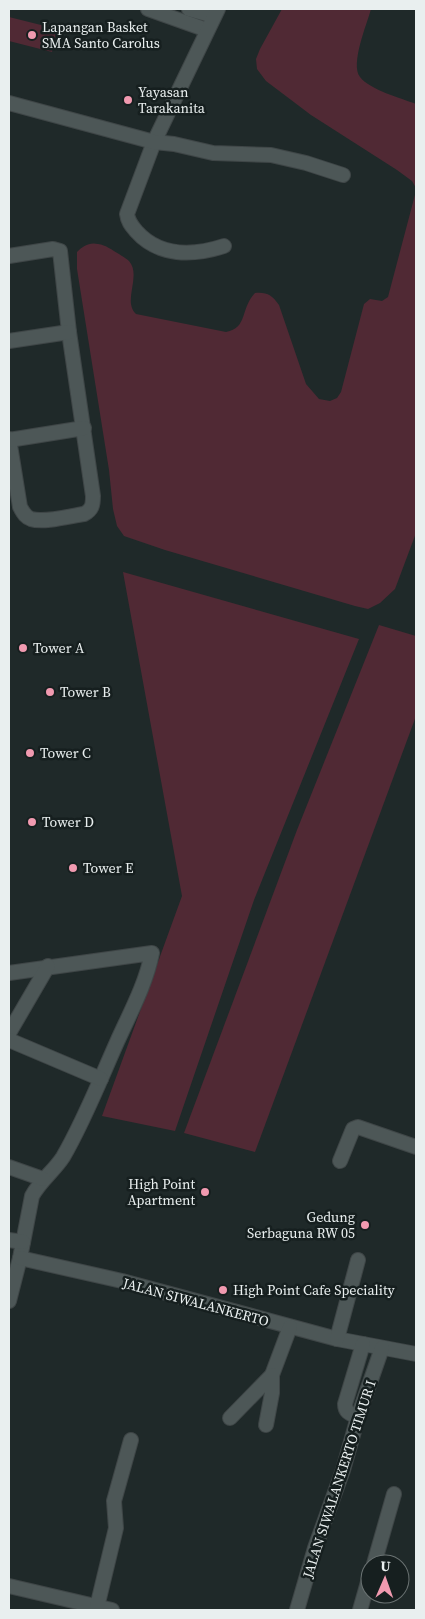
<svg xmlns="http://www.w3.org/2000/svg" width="425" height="1619" font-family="'Source Serif 4',serif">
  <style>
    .green { fill: #502934 }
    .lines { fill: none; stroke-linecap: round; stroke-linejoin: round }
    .minor-casing { stroke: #3f4647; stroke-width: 16 }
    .minor { stroke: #4d5757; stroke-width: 14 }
    .poi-dot { fill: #f19ab0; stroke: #161f1f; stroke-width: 2 }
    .labels { text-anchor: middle; stroke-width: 5; stroke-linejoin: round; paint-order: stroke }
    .poi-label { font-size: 14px; fill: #e9efef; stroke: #161f1f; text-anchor: start }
    .street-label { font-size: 14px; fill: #e9efef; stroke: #161f1f }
  </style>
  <rect width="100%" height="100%" fill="#1f2929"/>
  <g class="green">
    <path d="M282,9H371C367,24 350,64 360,77C370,90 401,98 416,104V188L412,181L397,170L311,115L266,81L257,69L256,59L260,49Z"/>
    <polygon points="9,17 57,29 52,52 9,41"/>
    <path d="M416,191V533L395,589L380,603L368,609L355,606L165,550L124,536L117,526L113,509L109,470L77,269V252C83,246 89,242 98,244C106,245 112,250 119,254C122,256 127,259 129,261C142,276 122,301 136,314L226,332C248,328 240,309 255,293C267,292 272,295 279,305L306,384L319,399L330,401L337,398L341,392L364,304L370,299L382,301L388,297Z"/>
    <polygon points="123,572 359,639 254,900 175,1131 102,1116 182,896"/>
    <polygon points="379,625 416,636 416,716 255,1152 184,1133 297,830"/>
  </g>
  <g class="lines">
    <defs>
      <g id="minor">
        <polyline points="148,9 207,30"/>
        <polyline points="189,9 214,16"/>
        <path d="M218,9L154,142L127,214C128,222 132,226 136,231C159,257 193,256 224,246"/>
        <polyline points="9,103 154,142 174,144 213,153 271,155 306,163 343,175"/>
        <path d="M9,256L53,249L60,251L69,332L93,496C93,505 92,510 84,514C70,516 44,523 31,519C25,517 23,512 20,507L9,439"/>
        <polyline points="9,341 69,332"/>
        <polyline points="9,440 84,428"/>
        <path d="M9,973L152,953C146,984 130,1013 117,1042C100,1080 84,1121 63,1157C54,1171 40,1181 32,1196L20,1258L9,1301"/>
        <polyline points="9,1033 48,966"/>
        <polyline points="9,1040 101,1079"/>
        <polyline points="340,1161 353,1129 358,1127 416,1147"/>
        <polyline points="9,1167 43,1179"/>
        <polyline points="9,1240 23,1242"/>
        <polyline points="20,1258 122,1281 337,1339 416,1354"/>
        <polyline points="337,1339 358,1260"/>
        <path d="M358,1417C351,1414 345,1413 345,1404L363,1344"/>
        <polyline points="230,1418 272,1375 290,1327"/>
        <polyline points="266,1425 272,1393 272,1375"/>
        <polyline points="374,1564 394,1494"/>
        <polyline points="9,1586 112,1610"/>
        <polyline points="97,1607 116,1528 114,1501 131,1440"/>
        <polyline points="297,1610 315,1548 343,1470 358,1417 382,1348"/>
        <polyline points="360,1610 370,1575"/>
      </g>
    </defs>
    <use href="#minor" class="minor-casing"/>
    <use href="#minor" class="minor"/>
  </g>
  <g class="poi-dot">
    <circle cx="32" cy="35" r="5"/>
    <circle cx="128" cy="100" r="5"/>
    <circle cx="23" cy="648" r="5"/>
    <circle cx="50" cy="692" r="5"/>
    <circle cx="30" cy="753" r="5"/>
    <circle cx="32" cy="822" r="5"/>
    <circle cx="73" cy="868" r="5"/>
    <circle cx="205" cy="1192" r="5"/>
    <circle cx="365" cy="1225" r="5"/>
    <circle cx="223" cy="1290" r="5"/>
  </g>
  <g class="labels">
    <g class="poi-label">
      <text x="42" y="32">Lapangan Basket<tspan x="42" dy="16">SMA Santo Carolus</tspan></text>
      <text x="138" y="97">Yayasan<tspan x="138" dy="16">Tarakanita</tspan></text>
      <text x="33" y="653">Tower A</text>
      <text x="60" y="697">Tower B</text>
      <text x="40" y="758">Tower C</text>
      <text x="42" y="827">Tower D</text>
      <text x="83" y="873">Tower E</text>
      <text x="195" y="1189" text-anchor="end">High Point<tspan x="195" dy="16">Apartment</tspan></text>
      <text x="355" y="1222" text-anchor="end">Gedung<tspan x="355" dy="16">Serbaguna RW 05</tspan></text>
      <text x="233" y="1295">High Point Cafe Speciality</text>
    </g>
    <g class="street-label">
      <text transform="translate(196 1302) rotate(15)" y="5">JALAN SIWALANKERTO</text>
      <text transform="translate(339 1479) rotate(-72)" y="5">JALAN SIWALANKERTO TIMUR I</text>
    </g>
  </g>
  <rect width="425" height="1619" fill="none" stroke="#e9efef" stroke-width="20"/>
  <g transform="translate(385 1579) rotate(2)"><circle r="24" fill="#161f1f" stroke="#6a7272"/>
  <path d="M0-4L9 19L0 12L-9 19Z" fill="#f19ab0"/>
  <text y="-8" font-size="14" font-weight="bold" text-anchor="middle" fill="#e9efef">U</text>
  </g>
</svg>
